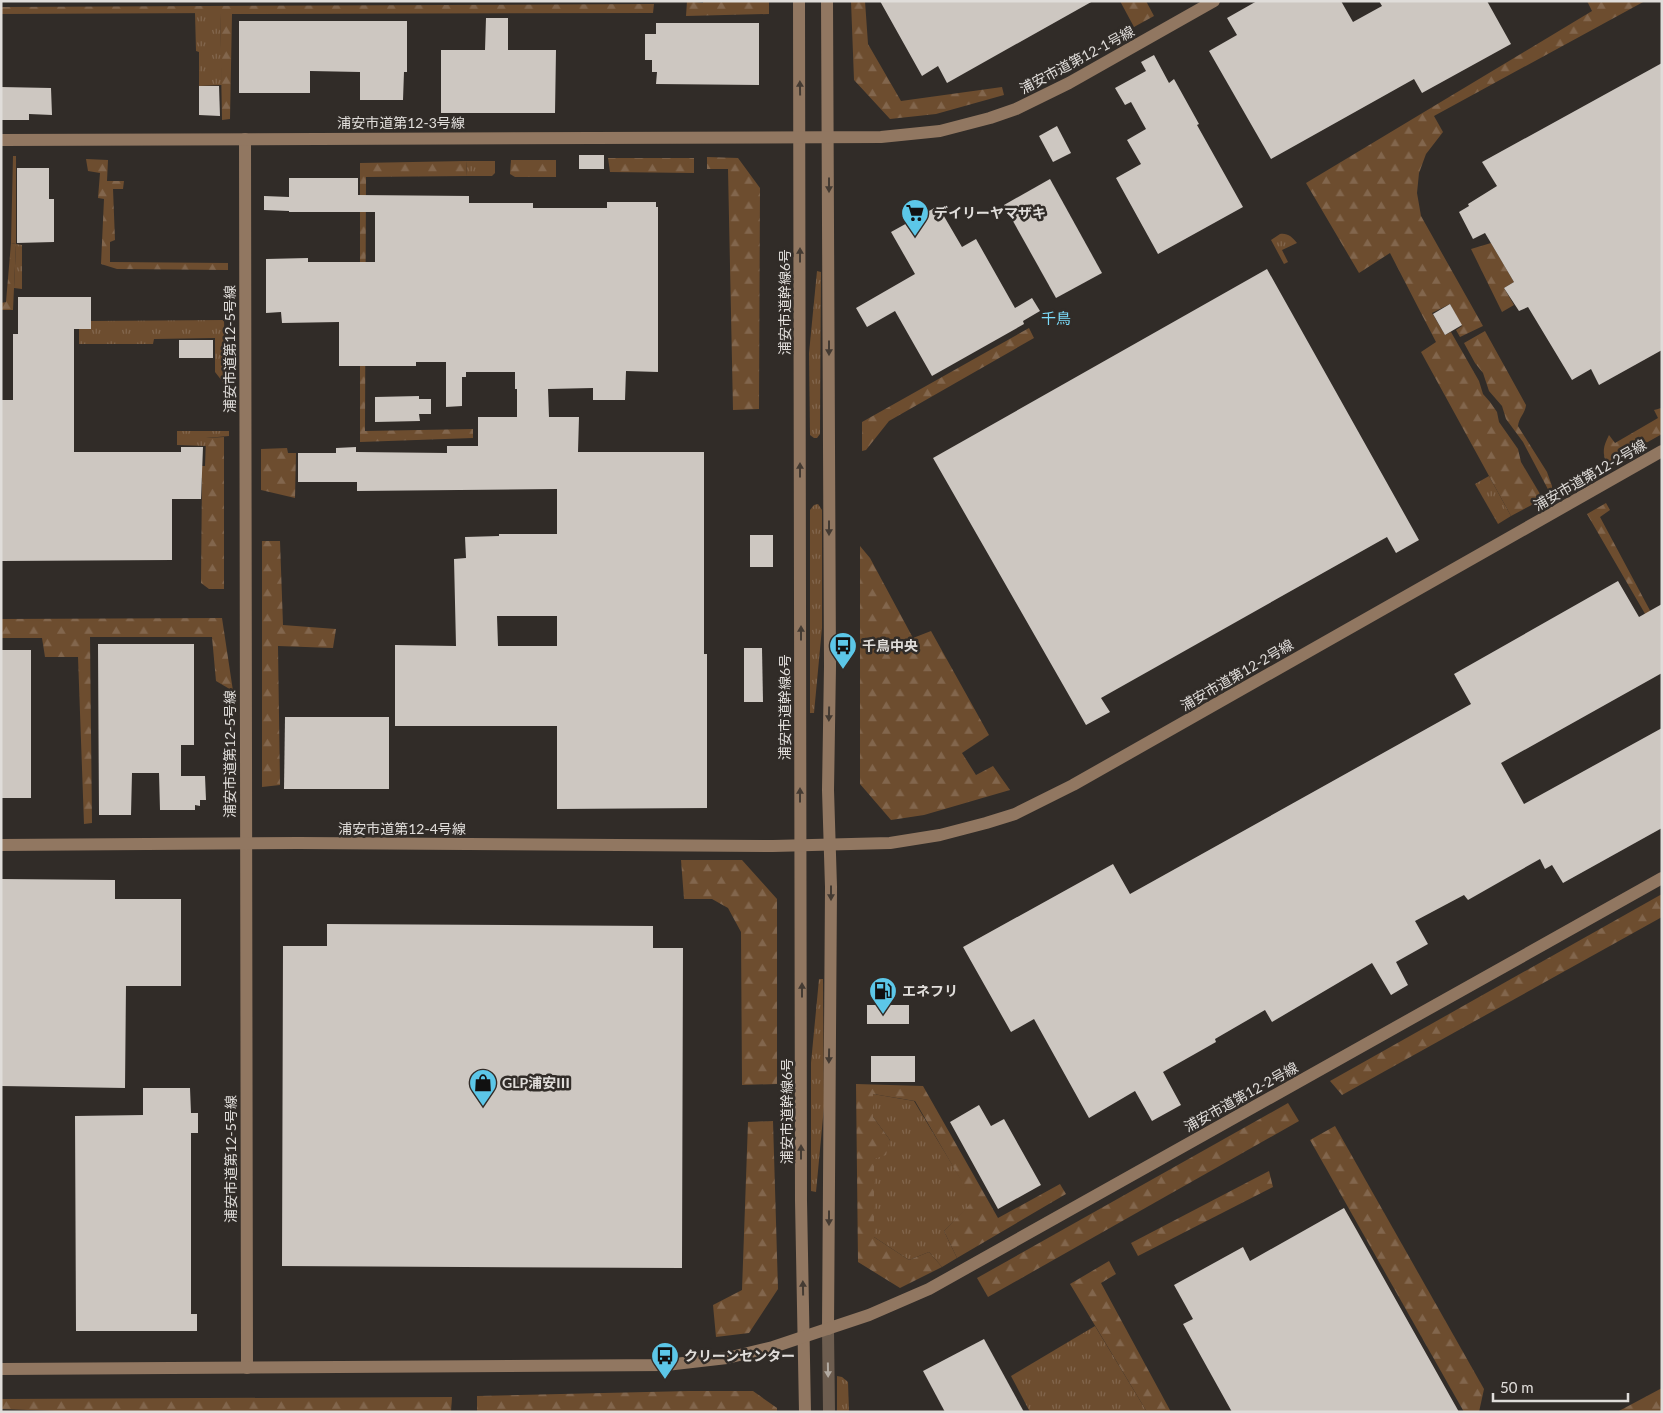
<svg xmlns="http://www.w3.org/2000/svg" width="1663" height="1413" font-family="Lato,'Noto Sans JP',sans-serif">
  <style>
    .grass { fill: url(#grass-tufts) }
    .forest { fill: url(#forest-firs) }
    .building { fill: #cdc7c1; fill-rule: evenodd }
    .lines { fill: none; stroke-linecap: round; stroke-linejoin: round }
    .street { stroke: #6d5d4f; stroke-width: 12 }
    .secondary { stroke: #917761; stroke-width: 12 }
    .oneway { fill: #443b33 }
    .oneway2 { fill: #b2aaa2 }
    .labels { text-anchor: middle; stroke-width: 5; stroke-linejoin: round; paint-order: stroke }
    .street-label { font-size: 14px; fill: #e0ddda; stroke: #312c28 }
    .poi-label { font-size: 14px; font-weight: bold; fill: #e0ddda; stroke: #312c28; text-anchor: start }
    .neighbourhood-label { font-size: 15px; fill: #7cdcfa; stroke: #312c28 }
  </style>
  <defs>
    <pattern id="grass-tufts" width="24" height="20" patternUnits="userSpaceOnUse" patternTransform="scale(1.25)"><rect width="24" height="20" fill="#6d4d2f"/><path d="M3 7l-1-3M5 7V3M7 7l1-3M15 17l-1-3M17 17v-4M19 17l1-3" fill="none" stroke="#82664d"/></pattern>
    <pattern id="forest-firs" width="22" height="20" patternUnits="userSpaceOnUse" patternTransform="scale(1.25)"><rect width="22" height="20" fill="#6d4d2f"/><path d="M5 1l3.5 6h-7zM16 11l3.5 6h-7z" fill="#82664d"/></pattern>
  </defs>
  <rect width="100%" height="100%" fill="#312c28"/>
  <g class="grass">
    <polygon points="195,13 220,13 222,85 199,86 199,52 196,51"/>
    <polygon points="13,156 16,156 16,244 22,245 22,289 14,288 16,244 11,243"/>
    <polygon points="466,161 495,161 495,173 492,176 467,176"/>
    <path d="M1280,234C1288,233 1292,237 1297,243L1282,250L1288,262L1284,264L1271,240Z"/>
    <polygon points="817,271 821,272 820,434 817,438 814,438 810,435 809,353"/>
    <polygon points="224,320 226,386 215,372 215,338 154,339 153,344 79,344 79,329 91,329 91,321"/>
    <polygon points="177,431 229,431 229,436 206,438 206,446 177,445"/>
    <polygon points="1489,476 1511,516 1498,524 1475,484"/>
    <polygon points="818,504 822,510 822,628 814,713 810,713 810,510 814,505"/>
    <polygon points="819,979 823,979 824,1107 816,1192 811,1191 811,1063"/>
    <polygon points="873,1094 914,1101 974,1201 944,1231 957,1258 942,1267 929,1252 909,1260 874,1237 874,1159 890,1140 873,1117"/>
    <polygon points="1095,1326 1147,1412 1030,1412 1011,1376"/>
    <polygon points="837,1376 842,1377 848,1382 849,1412 837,1412"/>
  </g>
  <g class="forest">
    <polygon points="687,1 703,3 703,1 769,1 769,14 686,16"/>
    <polygon points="851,1 865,1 868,44 901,101 1002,87 1004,95 936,114 890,119 854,80"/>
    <polygon points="1120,1 1146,1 1154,16 1134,27"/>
    <polygon points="1587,1 1645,1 1434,116 1443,132 1426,154 1419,173 1417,193 1421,216 1483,326 1460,337 1456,330 1462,326 1450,304 1432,313 1445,335 1451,332 1479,381 1483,394 1490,402 1497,412 1499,422 1518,449 1521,462 1543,499 1511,516 1421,352 1436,342 1390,253 1359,273 1306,183 1592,11"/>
    <polygon points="654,4 653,13 232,14 230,119 222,120 220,13 1,14 1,7"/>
    <polygon points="707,157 738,158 760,188 759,409 733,410 728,169 707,169"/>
    <polygon points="608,158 694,158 694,173 610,172"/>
    <polygon points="86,159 108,160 107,181 124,181 123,189 113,189 115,240 110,242 110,262 228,263 228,270 117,269 101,264 104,199 98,198 100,173 88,171"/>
    <polygon points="511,160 556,160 556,177 515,177 510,174"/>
    <polygon points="466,161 467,176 366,177 365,431 473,429 473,438 360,442 360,163"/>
    <polygon points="11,243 16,244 13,310 1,310 1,303 6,302"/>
    <polygon points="1491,243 1514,282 1504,288 1514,305 1502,312 1471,249"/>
    <polygon points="1029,328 1034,338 889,421 866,450 862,451 862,422"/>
    <path d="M1485,331L1526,405C1525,414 1519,417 1518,426L1547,472L1552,486L1551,495L1523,442L1506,419L1502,406L1489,391L1483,373L1475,363L1464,343Z"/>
    <path d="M1662,408V434L1607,465C1602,452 1603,447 1609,435L1615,443L1658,418L1654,410Z"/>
    <polygon points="224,437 224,589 209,589 201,583 202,478 188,477 195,466 205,466 206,438"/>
    <polygon points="287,448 288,453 296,453 295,498 261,490 261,449"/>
    <polygon points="1606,503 1610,510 1600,517 1661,631 1662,643 1587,514"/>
    <polygon points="262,541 280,541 283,625 336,629 333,648 278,646 280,785 262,787"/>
    <polygon points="860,546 870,558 913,638 931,631 989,735 962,753 976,775 993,766 1010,790 924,815 891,820 860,784"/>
    <polygon points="222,618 233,691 216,681 212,637 90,637 92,823 84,824 78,657 45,657 42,638 1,638 1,619"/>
    <polygon points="681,860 742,860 777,899 777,1084 742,1085 741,932 728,908 712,899 684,899"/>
    <polygon points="1662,894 1662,917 1342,1095 1330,1081"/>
    <polygon points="856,1084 923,1086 998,1218 1060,1184 1066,1194 957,1258 944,1231 973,1201 915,1101 873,1094 873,1117 890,1140 886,1155 874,1159 874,1237 909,1260 929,1252 942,1267 900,1288 858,1262"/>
    <polygon points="1288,1103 1299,1121 988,1297 977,1278"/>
    <polygon points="773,1121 778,1289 749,1333 716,1337 713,1305 742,1290 748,1122"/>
    <polygon points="1335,1126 1484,1389 1479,1412 1464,1412 1310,1140"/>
    <polygon points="1269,1171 1273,1187 1138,1256 1131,1243"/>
    <polygon points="1109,1261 1116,1274 1101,1283 1171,1412 1147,1412 1070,1284"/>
    <polygon points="1662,1388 1662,1412 1617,1412"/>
    <polygon points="689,1391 753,1391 777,1408 777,1412 477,1412 477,1396"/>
    <polygon points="452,1397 451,1412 83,1412 1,1409 1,1399"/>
  </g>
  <g class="building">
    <polygon points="880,1 1093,1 947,83 938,66 922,76"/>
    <polygon points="1257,1 1341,1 1353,22 1382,6 1379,1 1487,1 1511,44 1422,93 1414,79 1271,159 1209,51 1237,35 1227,18"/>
    <polygon points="486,18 508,18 508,50 556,50 555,113 441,113 441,50 485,50"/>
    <polygon points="239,21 407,21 407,72 404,72 403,100 360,100 360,72 310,71 310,93 239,93"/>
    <polygon points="656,23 759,23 759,85 656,84 657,72 652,72 652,60 645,60 645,34 656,34"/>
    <polygon points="1154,55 1169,83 1174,79 1199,124 1197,125 1243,207 1158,254 1116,178 1141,164 1127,140 1146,129 1131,102 1125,105 1115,88 1146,71 1141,62"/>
    <polygon points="1662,63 1662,350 1599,385 1591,369 1572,380 1528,307 1519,311 1504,288 1514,282 1485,233 1473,239 1459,212 1469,206 1468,204 1497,186 1482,162"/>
    <polygon points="199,86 219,86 220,116 199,115"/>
    <polygon points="1,87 51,88 52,115 29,114 29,120 1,120"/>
    <polygon points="1057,126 1071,153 1053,162 1039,136"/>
    <rect x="579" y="155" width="25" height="14"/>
    <polygon points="17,168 49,168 49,199 54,199 54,242 17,243"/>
    <path d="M289,178H358V195L469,196V203H533V208H607V202H656V207H658V372L626,371L625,400H593V388L548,389L549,417H579L578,452H704V654H707V808L557,809V726H395V645L456,646L454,559L466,558L465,537L499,536V534H557V489L357,491V482H298V453H336V448L356,447V452L447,453V446H478V417H517V389H515V372H466V377H462V406L446,407V362H416V366H339V322L282,323L281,312L266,313V259L308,258V262H375V212H289V211L264,210V196L289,197ZM497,616H557V646H498Z"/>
    <polygon points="1050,179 1102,273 1056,298 1004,205"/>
    <polygon points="938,206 962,247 976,239 1015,308 1032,298 1040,311 1023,321 1024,324 932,376 895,311 867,327 856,308 915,274 891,232"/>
    <polygon points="1267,269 1419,540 1396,553 1387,537 1101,698 1110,712 1086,725 933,458"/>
    <polygon points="18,297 91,297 91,329 74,329 74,452 181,452 181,447 203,447 201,499 172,499 172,560 1,561 2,400 13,400 13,334 18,334"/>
    <polygon points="1450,304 1462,325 1445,335 1433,314"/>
    <rect x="179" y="340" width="34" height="18"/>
    <polygon points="419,396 419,399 431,399 431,414 419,414 420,421 375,422 375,397"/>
    <rect x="750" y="535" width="23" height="32"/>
    <polygon points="1618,581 1639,617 1662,604 1662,673 1501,763 1524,804 1662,728 1662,828 1563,883 1552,865 1545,869 1540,859 1468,900 1464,895 1415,921 1428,944 1396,962 1408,985 1391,995 1372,963 1272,1022 1265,1010 1215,1039 1216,1042 1163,1072 1181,1105 1152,1121 1135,1091 1089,1118 1034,1019 1011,1032 963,947 1113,864 1130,894 1471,704 1454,674"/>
    <polygon points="98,644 194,644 194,745 181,745 181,776 205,776 206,800 200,800 200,806 195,805 195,810 160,810 159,773 132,773 131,815 99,815"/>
    <polygon points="744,648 762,648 763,702 744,702"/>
    <rect x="1" y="650" width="30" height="148"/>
    <polygon points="285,717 389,717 389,789 284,789"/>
    <polygon points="1,879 115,880 115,899 181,899 181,986 126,986 125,1088 1,1086"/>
    <polygon points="327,924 653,926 653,948 683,948 682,1268 282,1266 283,946 327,946"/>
    <rect x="867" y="1005" width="42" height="19"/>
    <rect x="871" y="1056" width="44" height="26"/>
    <polygon points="143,1088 190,1088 191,1113 198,1113 198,1133 191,1133 191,1314 197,1314 197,1331 76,1331 75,1116 143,1115"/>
    <polygon points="979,1105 991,1126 1004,1119 1041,1185 998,1209 950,1122"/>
    <polygon points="1344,1208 1356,1229 1459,1412 1232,1412 1183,1324 1193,1319 1174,1285 1243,1247 1250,1261"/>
    <polygon points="984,1339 1024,1412 945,1412 923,1371"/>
  </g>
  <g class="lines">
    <polyline class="street" points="828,1329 829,1412"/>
    <g class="secondary">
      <polyline points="799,1 801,1201 805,1412"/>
      <polyline points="827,1 830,666 828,790 831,887 828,1329"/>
      <polyline points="245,139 247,1368"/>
      <polyline points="1,140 881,137 940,131 990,118 1016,109 1069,83 1214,1"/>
      <polyline points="1,845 298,843 773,846 890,843 940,835 986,823 1015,814 1073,785 1662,451"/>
      <polyline points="1,1369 666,1365 727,1358 773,1347 869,1315 929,1289 1662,878"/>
    </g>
  </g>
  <defs><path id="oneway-solid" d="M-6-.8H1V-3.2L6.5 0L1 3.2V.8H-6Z" transform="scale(1.25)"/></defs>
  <g class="oneway">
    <use href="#oneway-solid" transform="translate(800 88) rotate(-91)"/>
    <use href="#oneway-solid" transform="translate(829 185) rotate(90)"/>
    <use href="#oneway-solid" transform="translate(800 255) rotate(-90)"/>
    <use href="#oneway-solid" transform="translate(829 348) rotate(90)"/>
    <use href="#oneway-solid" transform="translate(800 470) rotate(-90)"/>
    <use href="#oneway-solid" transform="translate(829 528) rotate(90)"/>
    <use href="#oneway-solid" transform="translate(801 633) rotate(-90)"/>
    <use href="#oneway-solid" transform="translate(829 714) rotate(91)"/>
    <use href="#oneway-solid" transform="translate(800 795) rotate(-90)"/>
    <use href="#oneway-solid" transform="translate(831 893) rotate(90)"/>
    <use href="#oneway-solid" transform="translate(802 990) rotate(-90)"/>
    <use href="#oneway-solid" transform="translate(829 1056) rotate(91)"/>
    <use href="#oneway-solid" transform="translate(801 1152) rotate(-90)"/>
    <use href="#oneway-solid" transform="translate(829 1218) rotate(90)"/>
    <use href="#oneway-solid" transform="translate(803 1288) rotate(-91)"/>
  </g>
  <use class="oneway2" href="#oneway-solid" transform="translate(828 1370) rotate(89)"/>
  <defs>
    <symbol id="supermarket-pin" viewBox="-11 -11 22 30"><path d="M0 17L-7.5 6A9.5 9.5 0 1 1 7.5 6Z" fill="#5cc7e8" stroke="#312c28"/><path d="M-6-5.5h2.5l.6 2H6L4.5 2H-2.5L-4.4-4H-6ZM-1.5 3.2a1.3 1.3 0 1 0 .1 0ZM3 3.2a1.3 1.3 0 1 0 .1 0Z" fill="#111"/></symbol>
    <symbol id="bus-pin" viewBox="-11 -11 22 30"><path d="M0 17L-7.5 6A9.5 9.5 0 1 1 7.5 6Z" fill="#5cc7e8" stroke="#312c28"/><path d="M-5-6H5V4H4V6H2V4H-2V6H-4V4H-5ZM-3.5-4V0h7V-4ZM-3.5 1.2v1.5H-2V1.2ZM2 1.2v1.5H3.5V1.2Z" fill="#111"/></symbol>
    <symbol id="fuel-pin" viewBox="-11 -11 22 30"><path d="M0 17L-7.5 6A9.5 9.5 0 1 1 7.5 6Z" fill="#5cc7e8" stroke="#312c28"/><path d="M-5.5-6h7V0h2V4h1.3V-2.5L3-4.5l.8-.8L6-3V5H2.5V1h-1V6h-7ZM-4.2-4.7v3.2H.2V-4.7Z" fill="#111"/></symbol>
    <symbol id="shop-pin" viewBox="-11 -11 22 30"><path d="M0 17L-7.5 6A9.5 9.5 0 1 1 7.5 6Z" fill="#5cc7e8" stroke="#312c28"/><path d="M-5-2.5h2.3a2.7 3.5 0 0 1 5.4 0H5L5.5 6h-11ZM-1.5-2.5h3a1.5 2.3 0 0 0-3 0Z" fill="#111"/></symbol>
  </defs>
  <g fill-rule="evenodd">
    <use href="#supermarket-pin" x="899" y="197" width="32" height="43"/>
    <use href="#bus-pin" x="827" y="630" width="32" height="43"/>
    <use href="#fuel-pin" x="867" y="975" width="32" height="43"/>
    <use href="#shop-pin" x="467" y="1067" width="32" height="43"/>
    <use href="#bus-pin" x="649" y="1340" width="32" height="43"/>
  </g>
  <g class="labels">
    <g class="street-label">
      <text transform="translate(1077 60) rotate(-28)" y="5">浦安市道第12-1号線</text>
      <text x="401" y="128">浦安市道第12-3号線</text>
      <text transform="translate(785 302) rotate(-90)" y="5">浦安市道幹線6号</text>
      <text transform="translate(230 349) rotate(-90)" y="5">浦安市道第12-5号線</text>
      <text transform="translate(1590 475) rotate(-30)" y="5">浦安市道第12-2号線</text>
      <text transform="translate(1237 675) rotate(-30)" y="5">浦安市道第12-2号線</text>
      <text transform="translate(785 707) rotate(-90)" y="5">浦安市道幹線6号</text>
      <text transform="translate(230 754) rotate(-90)" y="5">浦安市道第12-5号線</text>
      <text x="402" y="834">浦安市道第12-4号線</text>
      <text transform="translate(1241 1097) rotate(-29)" y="5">浦安市道第12-2号線</text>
      <text transform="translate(787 1111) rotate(-90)" y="5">浦安市道幹線6号</text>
      <text transform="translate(231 1159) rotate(-90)" y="5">浦安市道第12-5号線</text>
    </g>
    <g class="poi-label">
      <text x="934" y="218">デイリーヤマザキ</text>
      <text x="862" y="651">千鳥中央</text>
      <text x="902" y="996">エネフリ</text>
      <text x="502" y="1088">GLP浦安Ⅲ</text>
      <text x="684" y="1361">クリーンセンター</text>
    </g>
    <g class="neighbourhood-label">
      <text x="1056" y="324">千鳥</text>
    </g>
  </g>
  <rect width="1663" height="1413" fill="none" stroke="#e0ddda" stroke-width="5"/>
  <path d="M1493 1393v8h135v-8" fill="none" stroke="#e0ddda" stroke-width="2.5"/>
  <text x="1500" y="1393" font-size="15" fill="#e0ddda" stroke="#312c28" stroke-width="4" paint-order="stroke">50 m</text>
</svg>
